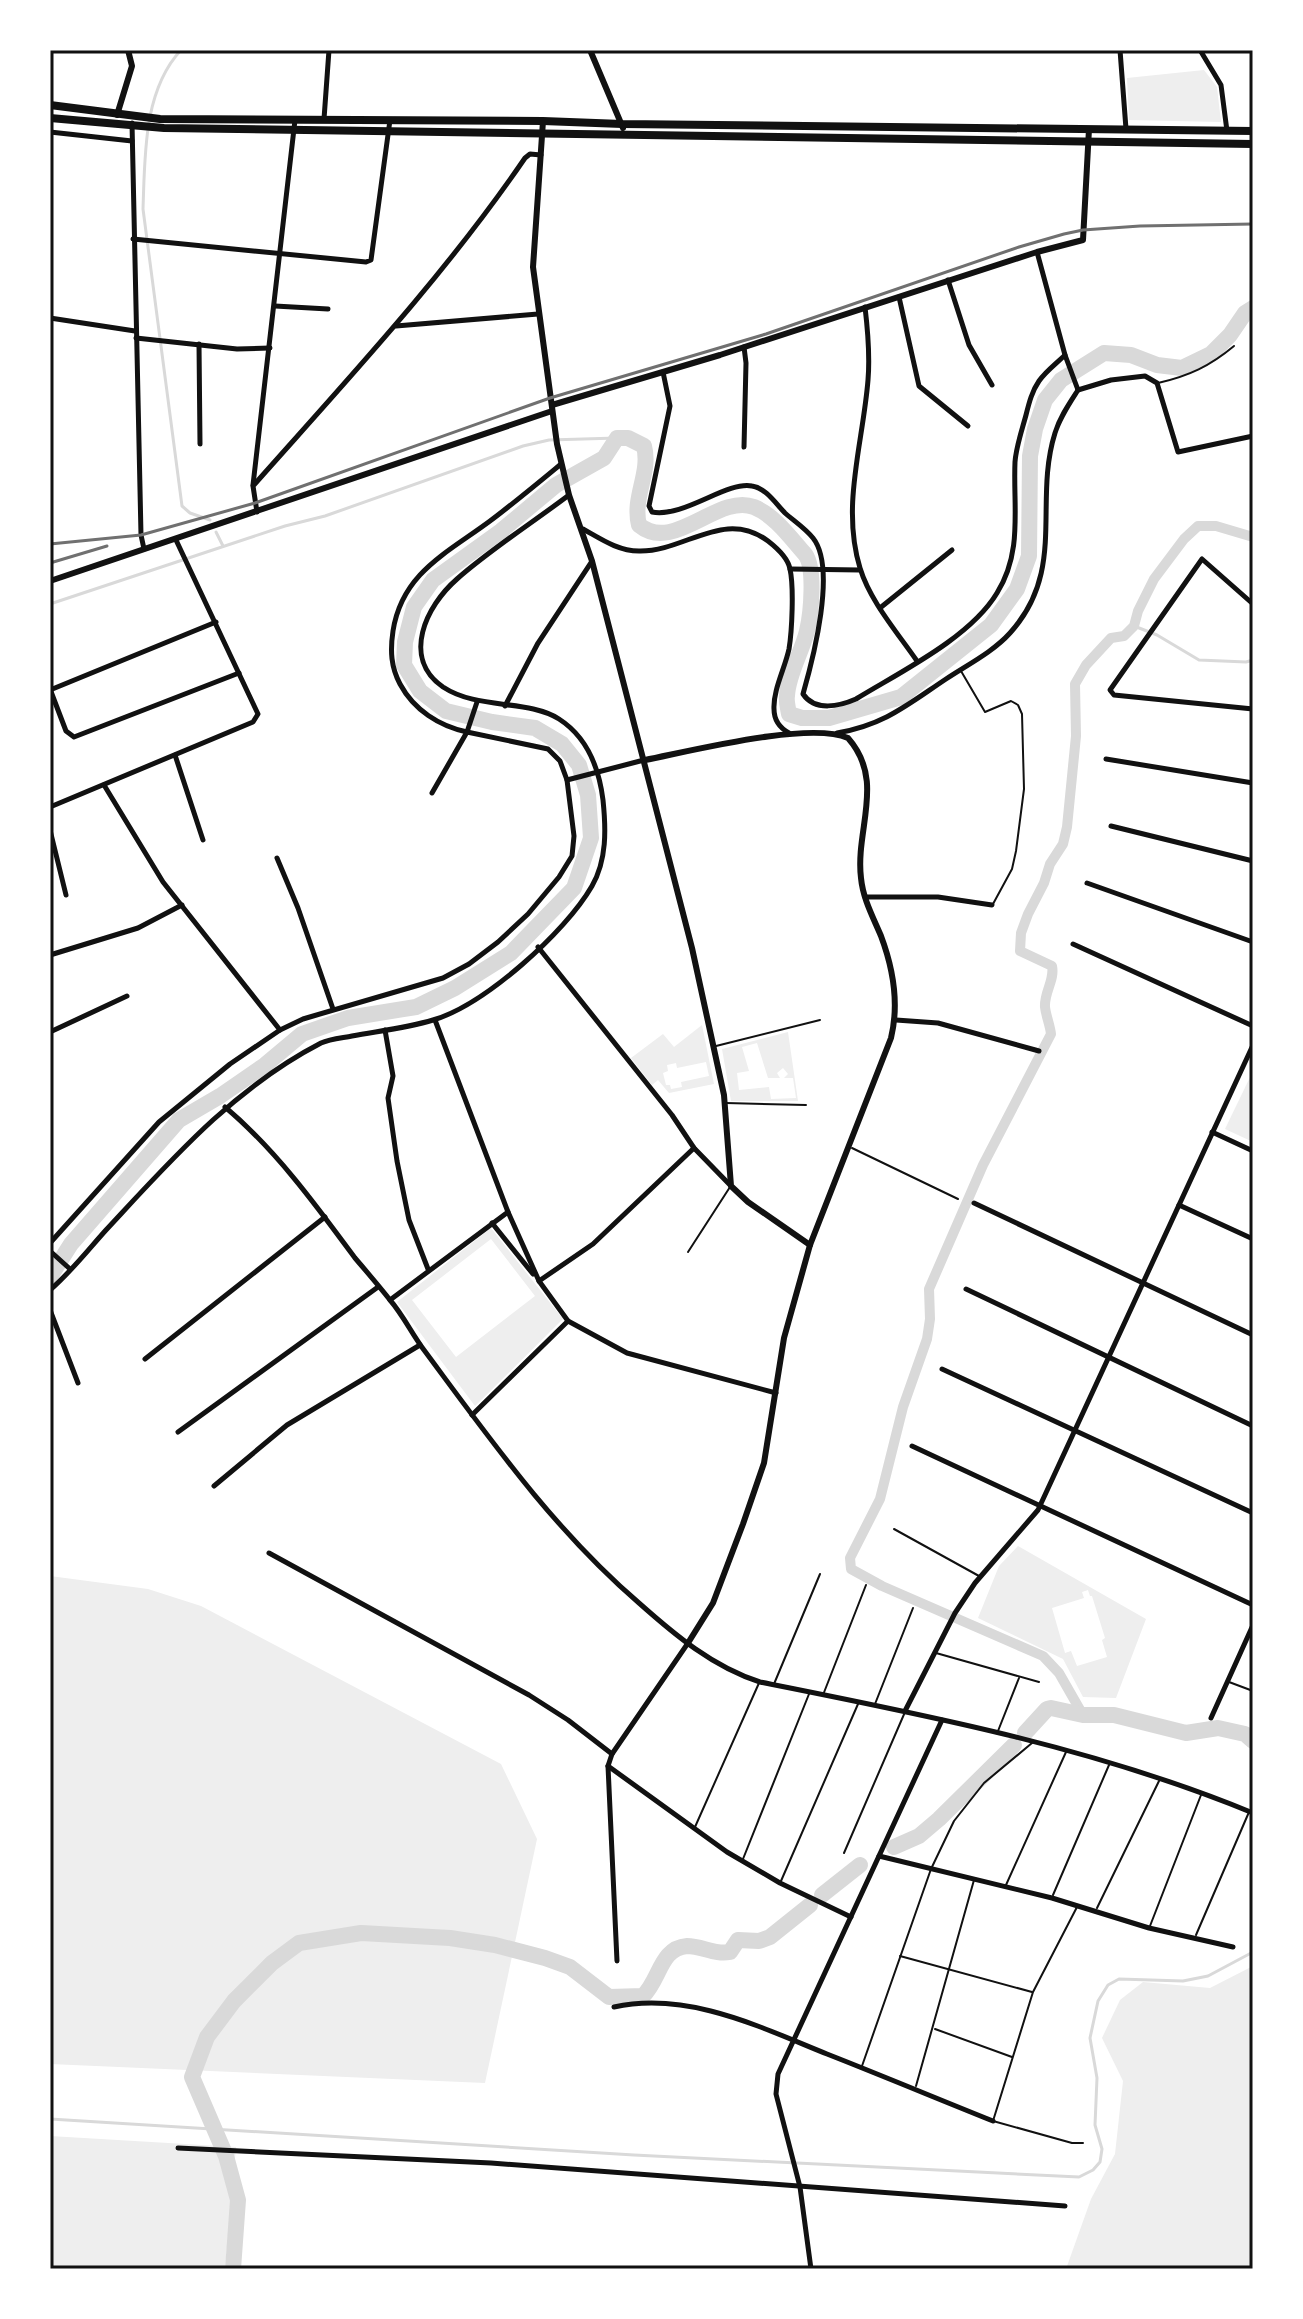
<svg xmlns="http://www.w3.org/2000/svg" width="1303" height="2319" font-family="'Roboto Condensed',sans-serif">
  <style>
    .green { fill: #eee; fill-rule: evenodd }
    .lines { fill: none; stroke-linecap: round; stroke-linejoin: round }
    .stream { stroke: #d9d9d9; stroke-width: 3 }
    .canal { stroke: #d9d9d9; stroke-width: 10 }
    .river { stroke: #d9d9d9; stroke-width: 16 }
    .service { stroke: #111; stroke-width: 2 }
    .minor { stroke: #111; stroke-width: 5 }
    .tertiary { stroke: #111; stroke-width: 6 }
    .trunk { stroke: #111; stroke-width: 8 }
    .rail { stroke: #707070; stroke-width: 3 }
    .neatline { fill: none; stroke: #111; stroke-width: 3 }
  </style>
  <rect width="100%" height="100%" fill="#fff"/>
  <g class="green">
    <polygon points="1204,70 1217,87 1221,122 1129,120 1127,78"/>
    <path d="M702,1025L714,1084L669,1093L658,1080L652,1085L631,1058L663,1034L674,1047ZM706,1062L709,1076L681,1082L682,1087L671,1089L670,1085H666L663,1073L668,1071L667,1065L676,1063L677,1068Z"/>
    <path d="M788,1032L798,1101H731L722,1049ZM757,1043L768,1078H780L777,1073L783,1068L788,1074L784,1078H793L796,1098L771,1099L769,1087L739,1090L737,1073L749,1071L742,1047Z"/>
    <polygon points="1253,1071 1253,1142 1225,1129"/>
    <path d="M491,1228L563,1319L475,1406L397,1302ZM491,1239L535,1296L456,1357L412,1300Z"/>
    <path d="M1018,1546L1146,1619L1116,1698L1083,1697L1063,1659L978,1618L999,1566ZM1088,1590L1090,1596H1092L1105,1638L1102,1640L1107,1657L1077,1666L1071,1651L1065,1653L1052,1608L1084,1598L1082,1592Z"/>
    <polygon points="50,1576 148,1589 201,1606 501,1764 537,1839 485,2083 50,2064"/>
    <polygon points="1253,1966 1253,2269 1066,2269 1091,2199 1115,2154 1123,2081 1102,2038 1120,2000 1143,1982 1210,1988"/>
    <polygon points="50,2136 236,2147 225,2269 50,2269"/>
  </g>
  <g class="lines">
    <g class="stream">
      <path d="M181,50C143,91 145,156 143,209L182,506L190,513L210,520"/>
      <polyline points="216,532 223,546"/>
      <polyline points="50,604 285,526 325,516 523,446 549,440 617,438"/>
      <polyline points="1134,626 1157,635 1199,660 1246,662 1253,660"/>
      <polyline points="50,2119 634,2155 1079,2177 1093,2170 1100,2162 1102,2149 1095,2125 1097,2078 1090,2038 1098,2001 1108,1985 1119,1979 1183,1981 1208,1976 1253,1952"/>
    </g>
    <path class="canal" d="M1083,1715L1059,1673L1043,1656L882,1586L851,1569L850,1558L880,1499L903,1407L927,1339L930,1319L929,1289L983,1165L1051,1034C1050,1025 1046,1016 1045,1007C1044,992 1055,980 1052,966L1020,951L1021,933L1028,914L1044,883L1050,864L1063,844L1067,827L1076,736L1075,684L1086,665L1111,638L1124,636L1134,626L1138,611L1154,579L1184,539L1198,526H1216L1253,537"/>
    <g class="river">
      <path d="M50,1277L71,1244L179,1120L220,1096L265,1065L302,1034L348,1018L416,1007L455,988L511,953L574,888L591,838L588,795L579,765L562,744L535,728L492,722L446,711L420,691L404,665L405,642L414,607L433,580L501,531L556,485L604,458L617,438H628L644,446C651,473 632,497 639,525C674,554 718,493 754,507C774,515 790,537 804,553C816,565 811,614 807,631C802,652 788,674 787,696C786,701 788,708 789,714L802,718H829L901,697L991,625L1017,589L1029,556L1030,456L1035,429L1045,400L1061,380L1104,353L1131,355L1157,365L1182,368L1211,354L1230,335L1245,313L1253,308"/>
      <polyline points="1025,1733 1047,1709 1051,1708 1083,1715 1114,1715 1186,1733 1218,1728 1245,1734 1253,1741"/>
      <polyline points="894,1847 919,1836 939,1819 1014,1745"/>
      <polyline points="822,1895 860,1865"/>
      <path d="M233,2269L238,2200L226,2156L192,2077L207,2037L234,2001L272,1963L299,1943L361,1933L450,1938L495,1945L545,1958L570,1967L609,1997L643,1996C660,1980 660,1948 687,1946C702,1946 715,1955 730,1952L738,1940L759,1941L770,1937L810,1905"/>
    </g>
    <g class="service">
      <path d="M1158,383C1189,376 1210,366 1234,346"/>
      <polyline points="961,671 985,712 1011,701 1018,705 1022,714 1024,789 1016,851 1012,869 993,904"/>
      <polyline points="716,1046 820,1020"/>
      <polyline points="726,1103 806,1105"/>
      <polyline points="852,1148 958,1199"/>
      <polyline points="688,1252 730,1187"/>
      <polyline points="894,1529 979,1576"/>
      <polyline points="936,1653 1039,1682"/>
      <polyline points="1229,1682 1253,1691"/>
      <polyline points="774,1684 820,1574"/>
      <polyline points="823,1695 866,1585"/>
      <polyline points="875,1704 913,1608"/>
      <polyline points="998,1731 1019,1678"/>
      <polyline points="695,1827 759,1683"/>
      <polyline points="844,1853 905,1712"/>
      <polyline points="743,1859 809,1694"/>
      <polyline points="781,1881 858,1704"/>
      <polyline points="1006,1885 1066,1752"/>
      <polyline points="1053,1895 1109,1765"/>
      <polyline points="1077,1907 1033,1992 993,2121 1072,2143 1083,2143"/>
      <polyline points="1097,1908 1159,1781"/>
      <polyline points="1150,1926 1201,1795"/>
      <polyline points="1196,1935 1249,1812"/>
      <polyline points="900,1956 1032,1992"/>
      <polyline points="935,2029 1012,2057"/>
      <polyline points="862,2066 931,1869 954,1821 984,1783 1032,1743"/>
      <polyline points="916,2086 974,1880"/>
    </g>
    <g class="minor">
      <polyline points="1120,50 1126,129"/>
      <polyline points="1200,50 1221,85 1227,131"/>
      <polyline points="324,119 329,50"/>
      <polyline points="132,123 141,535 144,549"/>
      <polyline points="50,132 132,141"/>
      <polyline points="133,239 366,262 371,260 390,120"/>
      <polyline points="1037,252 1065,355 1078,390"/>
      <polyline points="948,280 969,345 992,385"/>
      <polyline points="899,297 919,386 968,426"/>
      <polyline points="275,306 328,309"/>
      <path d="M865,307C868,332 870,356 868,380C863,443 841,506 860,568C870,601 897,632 917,661"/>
      <polyline points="50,318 135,331"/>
      <polyline points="396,326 538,314"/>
      <polyline points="136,338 237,349 270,348"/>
      <polyline points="199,344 200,444"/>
      <path d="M663,372L670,406L649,506L652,512C684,518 726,481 752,486C766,488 776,504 785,513C794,521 805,528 813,538C837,568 813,659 803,694C815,712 840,706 856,699C900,672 970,638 997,593C1023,551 1013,508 1015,462C1016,447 1022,430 1026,415C1029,403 1032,391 1039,381C1046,371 1057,363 1065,355"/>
      <polyline points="1078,390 1111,380 1145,376 1157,383 1178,452 1253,436"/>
      <polyline points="744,447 746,363 744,347"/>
      <polyline points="253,485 295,120"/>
      <path d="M257,512L253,486C347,380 445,275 525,158L530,154L541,155"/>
      <path d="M583,529C601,539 618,551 639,551C685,552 724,508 768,541C777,548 788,558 790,569C794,587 792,631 789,649C785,668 773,690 774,709C774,720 780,728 789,733"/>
      <polyline points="790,569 860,570"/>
      <polyline points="1253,604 1202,559 1110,690 1114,695 1253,709"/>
      <polyline points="880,608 952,550"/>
      <polyline points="50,689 66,731 74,737 239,673"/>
      <polyline points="50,690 216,622"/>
      <path d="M477,702L467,732C439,726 414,710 400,684C391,667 390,651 393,631C402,573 447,553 490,521C514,503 538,483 561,464"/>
      <polyline points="505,706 538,643 592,561"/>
      <path d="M837,733C884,725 907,705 946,679C967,665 993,652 1010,633C1067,570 1033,503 1055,433C1060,417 1069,404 1078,390"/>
      <polyline points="175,755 203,840"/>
      <polyline points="1106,759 1253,783"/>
      <polyline points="567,780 644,760"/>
      <polyline points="104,785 163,882 280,1030"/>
      <polyline points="50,807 253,722 258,714 176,540"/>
      <polyline points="1111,826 1253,861"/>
      <polyline points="50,830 66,895"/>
      <polyline points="277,858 298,908 333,1009"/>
      <polyline points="1087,883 1253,942"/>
      <polyline points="865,897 938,897 992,905"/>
      <polyline points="1073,944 1253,1026"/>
      <polyline points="538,947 672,1115 694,1148 731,1186"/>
      <polyline points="50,955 138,928 182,905"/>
      <polyline points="435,1020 508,1212 539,1281 568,1321 627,1353 776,1393"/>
      <polyline points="896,1020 938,1023 1039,1051"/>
      <polyline points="385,1030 393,1076 388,1098 397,1161 409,1220 428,1269"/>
      <polyline points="50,1032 127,996"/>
      <path d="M225,1107C275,1149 316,1205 355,1258C367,1272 379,1286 390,1300C403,1315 412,1334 424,1350C490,1439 554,1530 639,1603C675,1635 713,1667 760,1682C926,1715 1096,1748 1253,1813"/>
      <polyline points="1212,1132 1253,1151"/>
      <polyline points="974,1203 1253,1335"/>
      <polyline points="1179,1205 1253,1239"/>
      <polyline points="492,1223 533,1274"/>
      <polyline points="50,1243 159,1122 230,1064 280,1030 303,1019 443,978 469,964 498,942 528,914 559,877 572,856 574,836 567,780 560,761 548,749 467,732 432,793"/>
      <polyline points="50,1251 70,1269"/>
      <polyline points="539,1281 593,1244 694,1148"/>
      <polyline points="966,1289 1253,1426"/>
      <path d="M50,1290C70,1273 88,1250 106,1230C172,1159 234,1088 321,1043C330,1039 342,1038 352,1036C379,1031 407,1028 433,1020C484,1005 565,933 592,886C607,860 606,829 603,800C599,768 587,737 559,719C527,699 478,710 443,687C401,658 426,606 457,579C491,549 532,523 569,495"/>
      <polyline points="390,1300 508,1212"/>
      <polyline points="50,1310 78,1383"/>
      <polyline points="145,1359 325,1217"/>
      <polyline points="942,1369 1253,1513"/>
      <polyline points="472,1415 568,1321"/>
      <polyline points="178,1432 378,1287"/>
      <polyline points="912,1446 1253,1605"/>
      <polyline points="214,1486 287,1425 420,1345"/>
      <polyline points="269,1553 529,1695 568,1720 612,1754"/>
      <polyline points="905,1711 955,1613 975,1583 1038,1510 1253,1045"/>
      <polyline points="1211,1718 1253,1625"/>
      <polyline points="608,1766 727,1852 780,1883 851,1917"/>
      <polyline points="879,1856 1052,1898 1149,1928 1233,1947"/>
      <polyline points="617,1961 608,1766 612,1754 688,1643"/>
      <path d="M614,2007C688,1991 760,2027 827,2054C883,2076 938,2099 993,2121"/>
      <polyline points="178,2148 491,2163 1065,2206"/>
      <polyline points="811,2269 800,2187 776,2094 778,2074 942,1720"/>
    </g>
    <g class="tertiary">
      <polyline points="590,50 623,128"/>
      <polyline points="117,115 132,66 128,50"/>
      <polyline points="543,121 533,267 557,444 569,495 592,561 692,948 724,1095 731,1186 748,1202 810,1245"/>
      <polyline points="552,405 720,355 1037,252 1083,240 1089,129"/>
      <polyline points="50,581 552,411"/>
      <path d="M645,760C691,751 809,721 848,738C886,781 855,829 861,878C863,899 873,917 881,936C893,968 899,1005 891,1038L810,1245L784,1338L764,1463L743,1524L713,1603L688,1643"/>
    </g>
    <g class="trunk">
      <polyline points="50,105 160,119 543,121 622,124 1253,131"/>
      <polyline points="50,118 164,128 1253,144"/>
    </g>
    <g class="rail">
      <polyline points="50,544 141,535 255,503 550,398 766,334 1019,247 1064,234 1083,230 1140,226 1253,224"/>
      <polyline points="50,563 107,546"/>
    </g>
  </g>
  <rect width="1303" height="2319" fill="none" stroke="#ffffff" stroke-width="104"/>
  <rect x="52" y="52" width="1199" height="2215" class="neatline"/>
</svg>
